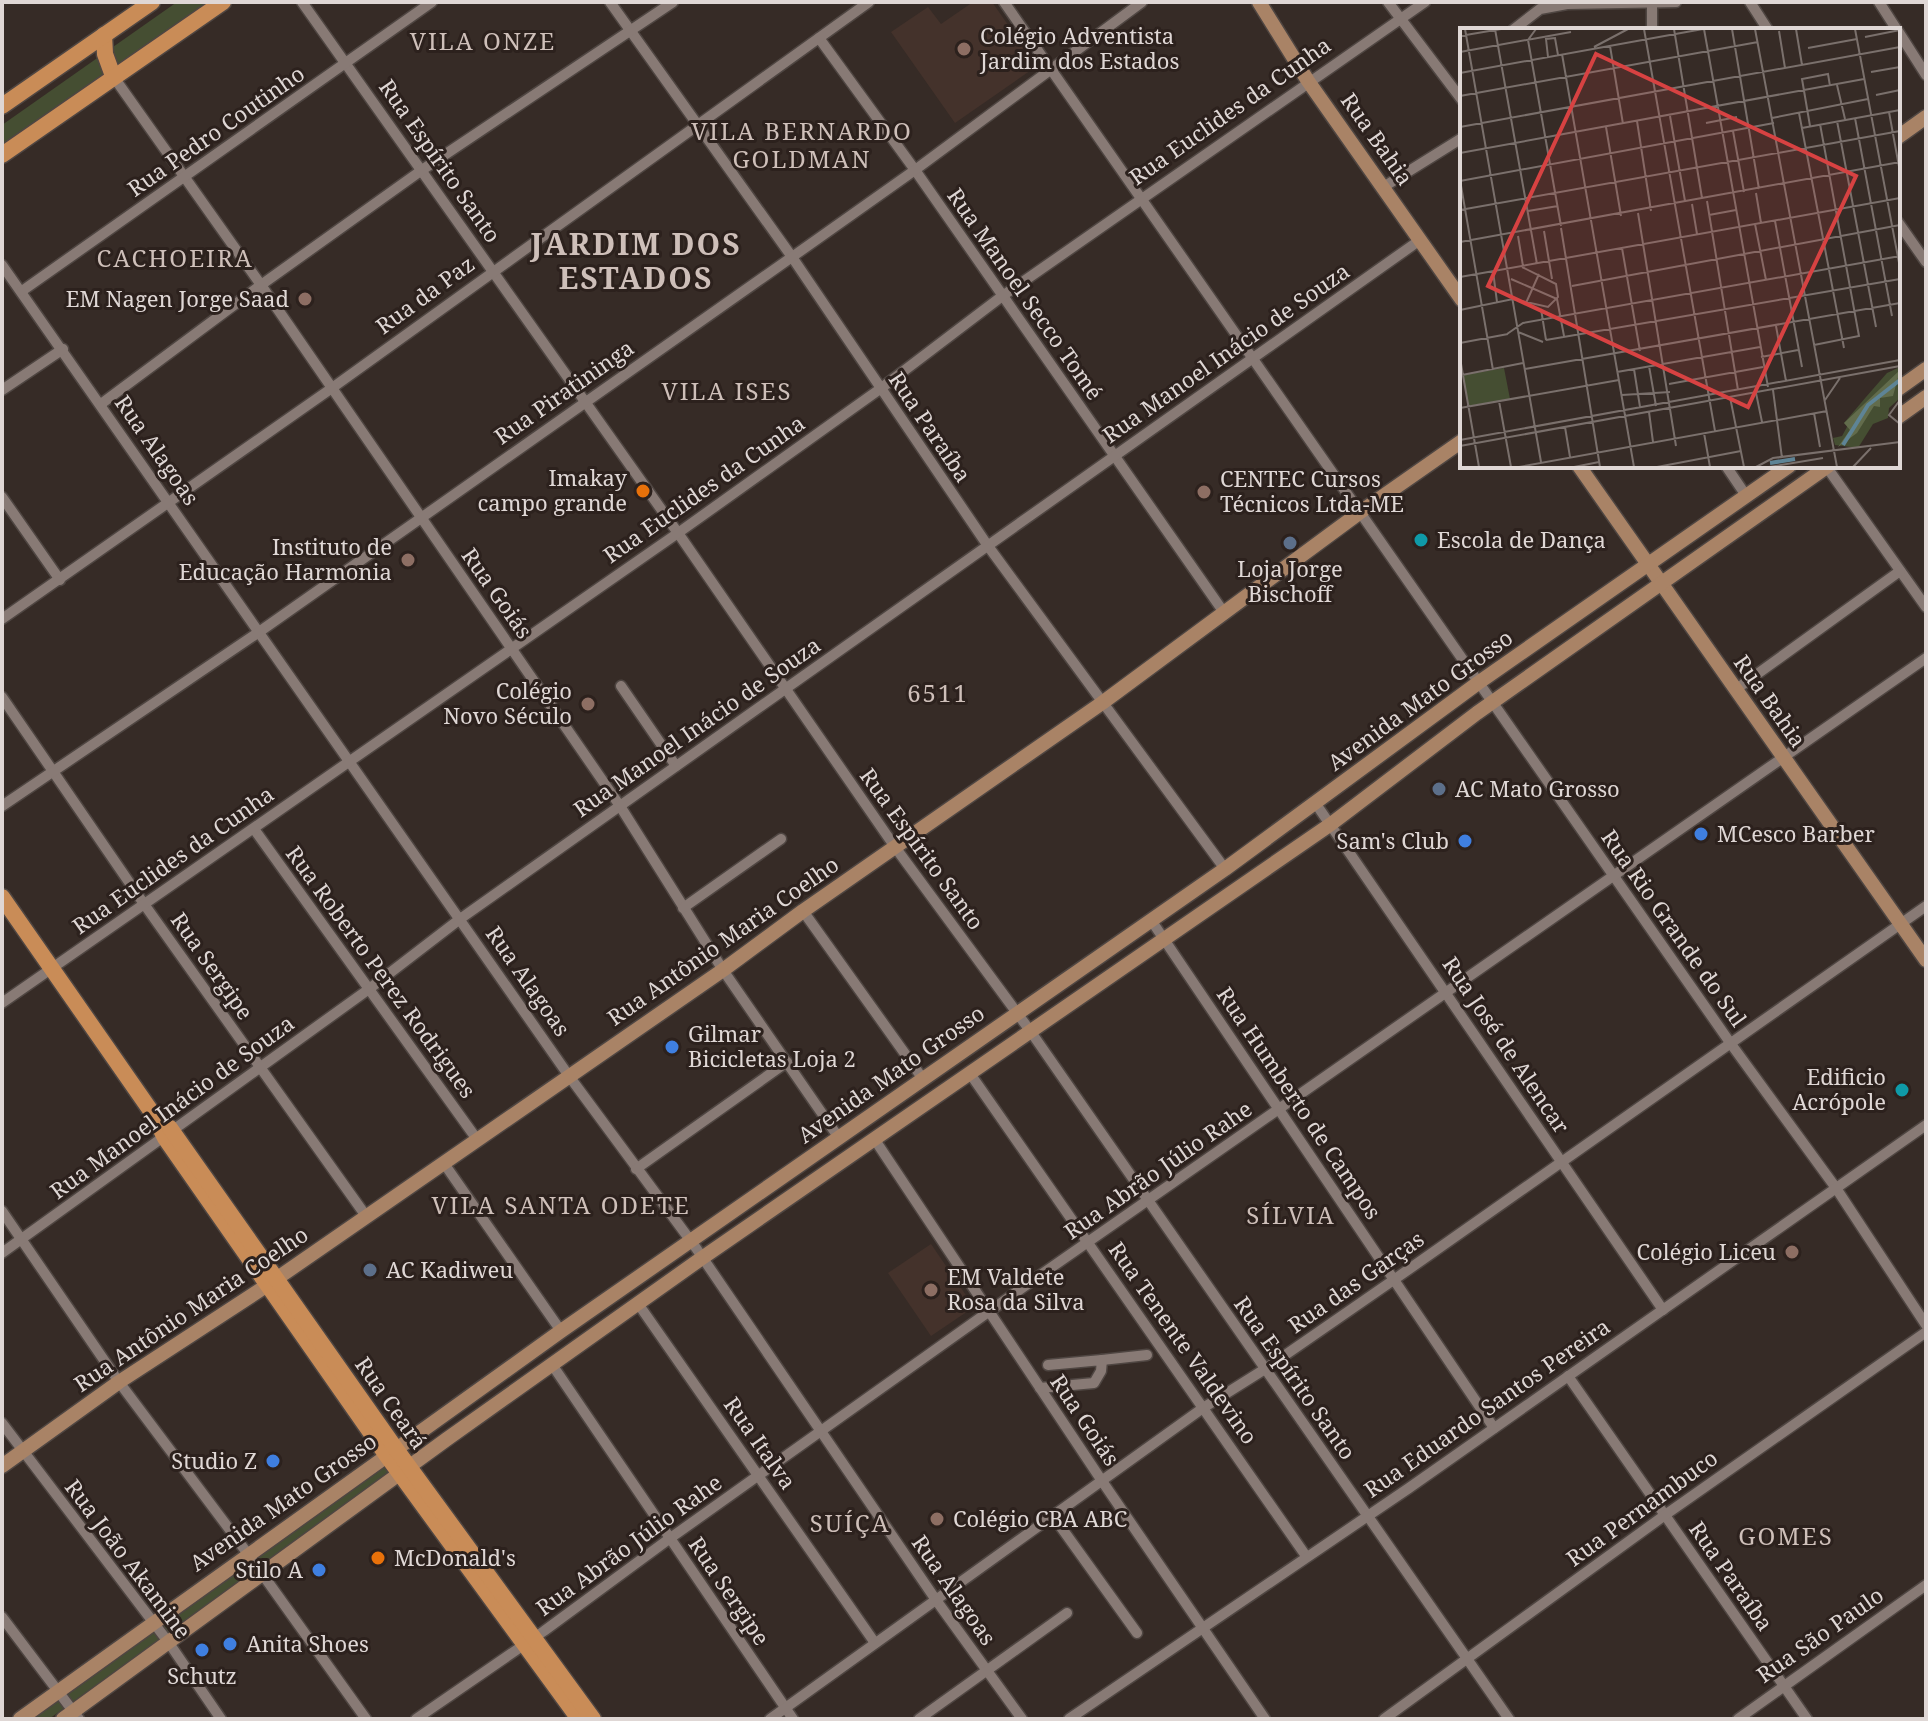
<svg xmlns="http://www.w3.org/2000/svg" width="1928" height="1721" font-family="'Noto Serif',serif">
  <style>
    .built { fill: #44322b }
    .green { fill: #454e32 }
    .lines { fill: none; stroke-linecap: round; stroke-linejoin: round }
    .street-casing { stroke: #4f4642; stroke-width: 13 }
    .secondary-casing { stroke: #4f4642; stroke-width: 17 }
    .primary-casing { stroke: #4f4642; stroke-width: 19 }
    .street { stroke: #887a75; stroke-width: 10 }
    .secondary { stroke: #a98366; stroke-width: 14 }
    .primary { stroke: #c98c57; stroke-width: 16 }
    .education-dot { fill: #8d6e63; stroke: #2c211d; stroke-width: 3 }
    .food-dot { fill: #e8710a; stroke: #2c211d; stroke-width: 3 }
    .culture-dot { fill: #0f9aa8; stroke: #2c211d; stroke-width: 3 }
    .service-dot { fill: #5c6f8a; stroke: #2c211d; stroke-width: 3 }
    .shop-dot { fill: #3f7fe0; stroke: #2c211d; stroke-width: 3 }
    .labels { text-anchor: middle; stroke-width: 6; stroke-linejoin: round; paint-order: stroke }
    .poi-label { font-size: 22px; fill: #dfd7d5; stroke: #2c211d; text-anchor: start }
    .street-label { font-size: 22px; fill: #dfd7d5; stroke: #2c211d }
    .neighbourhood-label { font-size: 24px; letter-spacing: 2px; fill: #cebfb9; stroke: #2c211d }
    .district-label { font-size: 30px; font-weight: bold; letter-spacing: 2px; fill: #cebfb9; stroke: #2c211d }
    .inset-river { fill: none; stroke: #5e8496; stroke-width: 4 }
    .inset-road { fill: none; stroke: #7a706c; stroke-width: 2 }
    .view { fill: #d74242; fill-opacity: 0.15; stroke: #d74242; stroke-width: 4 }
    .inset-edge { fill: none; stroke: #dfd7d5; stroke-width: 4 }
  </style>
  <rect width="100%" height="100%" fill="#362b26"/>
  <g class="built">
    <polygon points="973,2 992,2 1037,66 955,123 891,32 928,7 941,24"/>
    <polygon points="931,1244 974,1307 931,1336 888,1273"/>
  </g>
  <g class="green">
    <polygon points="177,2 215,2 2,153 2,125"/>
    <polygon points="388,1461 395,1471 49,1719 27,1719"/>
  </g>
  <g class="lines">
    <defs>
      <g id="street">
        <polyline points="302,2 678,533 895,847 1031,1032 1509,1719"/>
        <polyline points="610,2 792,257 988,546 1225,869"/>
        <polyline points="1004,2 1731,1044 1836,1188 1926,1325"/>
        <polyline points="1388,2 1462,100"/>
        <polyline points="1750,2 1768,30"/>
        <polyline points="1879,2 1897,30"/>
        <polyline points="1652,3 1652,30"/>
        <polyline points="1513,30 1540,9 1567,4 1676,2"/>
        <polyline points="1898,31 1926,75"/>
        <polyline points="819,38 915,170 1225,614"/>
        <polyline points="113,76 261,285 620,806 723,970 839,1138"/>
        <polyline points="1385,186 1462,138"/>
        <polyline points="1898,222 1926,262"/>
        <polyline points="2,265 569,1076 696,1248 936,1600 1022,1719"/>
        <polyline points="22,291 432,2"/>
        <polyline points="2,390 63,349"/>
        <polyline points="101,404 261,285 422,170 673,2"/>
        <polyline points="1726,466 1747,497"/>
        <polyline points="1826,466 1926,607"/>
        <polyline points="2,497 60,580"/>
        <polyline points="2,619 332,388 869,2"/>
        <polyline points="621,686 676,766"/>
        <polyline points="1735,690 1900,571"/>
        <polyline points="2,697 144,904 366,1216"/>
        <polyline points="1316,804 1663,1310"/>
        <polyline points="2,806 259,632 792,257 915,170 1142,2"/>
        <polyline points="254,829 476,1138"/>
        <polyline points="683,908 781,839"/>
        <polyline points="803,911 923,1079"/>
        <polyline points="1151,920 1494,1428"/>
        <polyline points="2,1003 678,533 880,389 1001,297 1425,2"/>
        <polyline points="971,1075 1306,1556"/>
        <polyline points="875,1140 1102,1481 1265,1719"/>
        <polyline points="443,1162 561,1331"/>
        <polyline points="636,1169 787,1062"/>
        <polyline points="2,1211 119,1382 248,1554 366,1719"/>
        <polyline points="2,1253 369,989 460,919 1420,240"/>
        <polyline points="639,1305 875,1643"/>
        <polyline points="1102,1360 1147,1355"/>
        <polyline points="553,1366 793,1719"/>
        <polyline points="1568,1376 1807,1719"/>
        <polyline points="1040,1388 1094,1383 1101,1371 1102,1360 1048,1365"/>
        <polyline points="2,1423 169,1643 221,1719"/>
        <polyline points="1053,1516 1137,1633"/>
        <polyline points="2,1617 79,1719"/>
        <polyline points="416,1719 544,1631 669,1539 1039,1276 1926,658"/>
        <polyline points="770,1719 1203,1408 1265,1369 1395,1279 1926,906"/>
        <polyline points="919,1719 1067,1613"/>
        <polyline points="1069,1719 1409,1488 1926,1125"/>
        <polyline points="1384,1719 1665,1515 1926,1332"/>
        <polyline points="1738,1719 1926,1585"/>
      </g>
      <g id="secondary">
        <polyline points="1259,2 1308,81 1462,300"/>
        <polyline points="1898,137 1926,117"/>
        <polyline points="1898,389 1926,369"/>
        <polyline points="1898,417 1926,397"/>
        <polyline points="1579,466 1926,960"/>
        <polyline points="2,1466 119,1382 266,1286 723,970 803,911 1102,703 1359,513 1462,441"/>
        <polyline points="20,1719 561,1331 1225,869 1478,683 1789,466"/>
        <polyline points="63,1719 447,1439 702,1258 1331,824 1477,713 1828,466"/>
      </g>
      <g id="primary">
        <polyline points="104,35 105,54 113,76"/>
        <polyline points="2,106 152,2"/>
        <polyline points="2,155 223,2"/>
        <polyline points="2,897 153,1114 165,1138 387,1456 579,1719"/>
        <polyline points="170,1128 396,1449 593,1719"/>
      </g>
    </defs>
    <use href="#street" class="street-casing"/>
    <use href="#secondary" class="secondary-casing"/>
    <use href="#primary" class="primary-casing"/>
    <use href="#street" class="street"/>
    <use href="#secondary" class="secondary"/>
    <use href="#primary" class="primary"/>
  </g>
  <g class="education-dot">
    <circle cx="964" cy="49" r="8"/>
    <circle cx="305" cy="299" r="8"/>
    <circle cx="1204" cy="492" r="8"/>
    <circle cx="408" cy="560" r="8"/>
    <circle cx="588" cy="704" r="8"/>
    <circle cx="1792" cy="1252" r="8"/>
    <circle cx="931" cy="1290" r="8"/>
    <circle cx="937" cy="1519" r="8"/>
  </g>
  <g class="food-dot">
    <circle cx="643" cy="491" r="8"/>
    <circle cx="378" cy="1558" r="8"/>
  </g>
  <g class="culture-dot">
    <circle cx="1421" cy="540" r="8"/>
    <circle cx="1902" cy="1090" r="8"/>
  </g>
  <g class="service-dot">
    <circle cx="1290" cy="543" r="8"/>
    <circle cx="1439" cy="789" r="8"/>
    <circle cx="370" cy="1270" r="8"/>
  </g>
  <g class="shop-dot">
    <circle cx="1701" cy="834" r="8"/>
    <circle cx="1465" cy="841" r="8"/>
    <circle cx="672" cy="1047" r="8"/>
    <circle cx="273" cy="1461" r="8"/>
    <circle cx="319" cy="1570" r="8"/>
    <circle cx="230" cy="1644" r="8"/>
    <circle cx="202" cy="1650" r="8"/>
  </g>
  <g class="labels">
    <g class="poi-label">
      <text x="980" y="44">Colégio Adventista<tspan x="980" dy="25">Jardim dos Estados</tspan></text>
      <text x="289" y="307" text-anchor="end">EM Nagen Jorge Saad</text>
      <text x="627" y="486" text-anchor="end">Imakay<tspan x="627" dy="25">campo grande</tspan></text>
      <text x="1220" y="487">CENTEC Cursos<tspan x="1220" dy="25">Técnicos Ltda-ME</tspan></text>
      <text x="1437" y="548">Escola de Dança</text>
      <text x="392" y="555" text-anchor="end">Instituto de<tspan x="392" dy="25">Educação Harmonia</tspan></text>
      <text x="1290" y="577" text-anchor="middle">Loja Jorge<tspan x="1290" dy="25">Bischoff</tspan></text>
      <text x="572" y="699" text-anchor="end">Colégio<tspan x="572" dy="25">Novo Século</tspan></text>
      <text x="1455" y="797">AC Mato Grosso</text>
      <text x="1717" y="842">MCesco Barber</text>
      <text x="1449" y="849" text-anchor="end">Sam's Club</text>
      <text x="688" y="1042">Gilmar<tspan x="688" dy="25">Bicicletas Loja 2</tspan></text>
      <text x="1886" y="1085" text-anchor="end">Edificio<tspan x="1886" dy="25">Acrópole</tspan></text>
      <text x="1776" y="1260" text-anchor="end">Colégio Liceu</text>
      <text x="386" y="1278">AC Kadiweu</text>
      <text x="947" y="1285">EM Valdete<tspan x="947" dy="25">Rosa da Silva</tspan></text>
      <text x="257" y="1469" text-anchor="end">Studio Z</text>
      <text x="953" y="1527">Colégio CBA ABC</text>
      <text x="394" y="1566">McDonald's</text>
      <text x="303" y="1578" text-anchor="end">Stilo A</text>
      <text x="246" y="1652">Anita Shoes</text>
      <text x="202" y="1684" text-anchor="middle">Schutz</text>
    </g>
    <g class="street-label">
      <text transform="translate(1230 111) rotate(-35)" y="8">Rua Euclides da Cunha</text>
      <text transform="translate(216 131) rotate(-35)" y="8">Rua Pedro Coutinho</text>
      <text transform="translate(1377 139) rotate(55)" y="8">Rua Bahia</text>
      <text transform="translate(440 161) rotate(55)" y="8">Rua Espírito Santo</text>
      <text transform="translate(1025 294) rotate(55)" y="8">Rua Manoel Secco Tomé</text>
      <text transform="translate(425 295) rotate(-36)" y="8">Rua da Paz</text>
      <text transform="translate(1226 353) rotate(-35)" y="8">Rua Manoel Inácio de Souza</text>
      <text transform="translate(564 392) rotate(-35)" y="8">Rua Piratininga</text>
      <text transform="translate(930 427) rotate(56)" y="8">Rua Paraíba</text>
      <text transform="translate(157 450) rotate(55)" y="8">Rua Alagoas</text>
      <text transform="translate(704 489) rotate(-35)" y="8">Rua Euclides da Cunha</text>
      <text transform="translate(497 593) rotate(55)" y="8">Rua Goiás</text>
      <text transform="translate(1420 700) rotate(-36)" y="8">Avenida Mato Grosso</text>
      <text transform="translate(1770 701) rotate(55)" y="8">Rua Bahia</text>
      <text transform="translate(697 727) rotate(-35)" y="8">Rua Manoel Inácio de Souza</text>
      <text transform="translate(922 849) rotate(54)" y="8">Rua Espírito Santo</text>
      <text transform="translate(173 860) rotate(-35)" y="8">Rua Euclides da Cunha</text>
      <text transform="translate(1674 928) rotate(55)" y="8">Rua Rio Grande do Sul</text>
      <text transform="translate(723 941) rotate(-35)" y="8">Rua Antônio Maria Coelho</text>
      <text transform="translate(212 966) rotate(55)" y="8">Rua Sergipe</text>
      <text transform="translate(381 972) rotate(54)" y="8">Rua Roberto Perez Rodrigues</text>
      <text transform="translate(528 981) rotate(55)" y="8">Rua Alagoas</text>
      <text transform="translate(1506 1045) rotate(56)" y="8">Rua José de Alencar</text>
      <text transform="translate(891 1074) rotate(-35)" y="8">Avenida Mato Grosso</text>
      <text transform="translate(1299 1103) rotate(56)" y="8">Rua Humberto de Campos</text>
      <text transform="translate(172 1107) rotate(-36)" y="8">Rua Manoel Inácio de Souza</text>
      <text transform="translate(1158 1170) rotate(-35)" y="8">Rua Abrão Júlio Rahe</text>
      <text transform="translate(1356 1282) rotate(-35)" y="8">Rua das Garças</text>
      <text transform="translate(191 1309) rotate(-34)" y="8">Rua Antônio Maria Coelho</text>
      <text transform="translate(1183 1343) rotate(55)" y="8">Rua Tenente Valdevino</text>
      <text transform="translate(1295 1378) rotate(55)" y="8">Rua Espírito Santo</text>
      <text transform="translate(391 1403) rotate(55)" y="8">Rua Ceará</text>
      <text transform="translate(1487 1408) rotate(-35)" y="8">Rua Eduardo Santos Pereira</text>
      <text transform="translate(1085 1420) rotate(56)" y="8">Rua Goiás</text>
      <text transform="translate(760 1443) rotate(55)" y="8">Rua Italva</text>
      <text transform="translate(283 1502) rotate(-35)" y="8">Avenida Mato Grosso</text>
      <text transform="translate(1642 1508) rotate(-36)" y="8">Rua Pernambuco</text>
      <text transform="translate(629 1545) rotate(-36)" y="8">Rua Abrão Júlio Rahe</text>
      <text transform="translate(128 1559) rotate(53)" y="8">Rua João Akamine</text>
      <text transform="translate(1731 1576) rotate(55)" y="8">Rua Paraíba</text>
      <text transform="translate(954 1590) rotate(55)" y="8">Rua Alagoas</text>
      <text transform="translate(729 1591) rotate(56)" y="8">Rua Sergipe</text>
      <text transform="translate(1820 1635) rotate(-35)" y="8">Rua São Paulo</text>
    </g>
    <g class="neighbourhood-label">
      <text x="483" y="50">VILA ONZE</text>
      <text x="802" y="140">VILA BERNARDO<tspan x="802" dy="28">GOLDMAN</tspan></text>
      <text x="175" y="267">CACHOEIRA</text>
      <text x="727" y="400">VILA ISES</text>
      <text x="938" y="702">6511</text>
      <text x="561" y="1214">VILA SANTA ODETE</text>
      <text x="1291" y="1224">SÍLVIA</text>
      <text x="850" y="1532">SUÍÇA</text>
      <text x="1786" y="1545">GOMES</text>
    </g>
    <g class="district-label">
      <text x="636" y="255">JARDIM DOS<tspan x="636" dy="34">ESTADOS</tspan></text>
    </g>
  </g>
  <g transform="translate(1460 28)">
    <rect width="440" height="440" fill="#362b26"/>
    <path d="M440,339V370L429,380L428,390L413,396L398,420L375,417L373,410L382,408L388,397L384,395L406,369L427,345ZM44,340L50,371L8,378L3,347Z" fill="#454e32"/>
    <path d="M440,342L433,368L420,370V379L414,378L397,405L378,419L390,402L384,395Z" fill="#626c4c"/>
    <path class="inset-river" d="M383,417L408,377L440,352M310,435L335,431"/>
    <path class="inset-road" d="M5,1L81,434M35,1L77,236M76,1L68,12L101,198M184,1L255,403M214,1L242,170M244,1L308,359M272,1L299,161M295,1L377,439M336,1L342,37M395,1L440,240M319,3L325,40M0,8L41,1M405,9L440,2M150,18L163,96M134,19L168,1M348,20L397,11M0,24L111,4M102,26L174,439M88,29L86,11L95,10L98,27M411,44L440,39M0,45L243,1M377,57L385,91M416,67L440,62M0,68L298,14M429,84L440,144M339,85L384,320M210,88L225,173M312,90L408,71M395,90L432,288M177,93L191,183M377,93L416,299M246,95L277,89M350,98L342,51L368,46L370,58M0,99L440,19M146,99L161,188M342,100L440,82M273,103L284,164M0,125L404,51M0,152L33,342M0,153L314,95M296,165L301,195M247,173L278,362M232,176L237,206M0,182L440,103M68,183L98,178M178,185L216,418M249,187L276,182M315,193L342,339M295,196L306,252M101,200L140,439M84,203L92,251M58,208L63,238M0,214L440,134M162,220L180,323M33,243L37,274M0,249L440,170M51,251L97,271L104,308M112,258L440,197M66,275L79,246M81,281L86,312M0,282L53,271L88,279L98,269L96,256L62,239M316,298L326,353M58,304L83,314M47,306L63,295L440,228M86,312L440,251M0,315L48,306M354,317L399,308L360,96M301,329L338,322M0,330L19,439M189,338L196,378M65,341L440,275M174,341L180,379M157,344L300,319M2,347L63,335M209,356L303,339M313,362L322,430M296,365L302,394M162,367L210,364M270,369L284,439M365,372L380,350M440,372L429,387L440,396M39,373L51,439M0,380L159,352M189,384L193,414M354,385L360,419M105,399L110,429M244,405L250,439M0,412L440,332M0,418L440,338M59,439L367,383M114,439L139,434M197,439L281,423M296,439L313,430L440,414M309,439L363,430M393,439L411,420"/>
    <path class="view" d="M136,26L396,148L288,379L28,258Z"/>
    <rect width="440" height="440" class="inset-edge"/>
  </g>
  <rect width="1928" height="1721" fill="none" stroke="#dfd7d5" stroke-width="8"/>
</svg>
